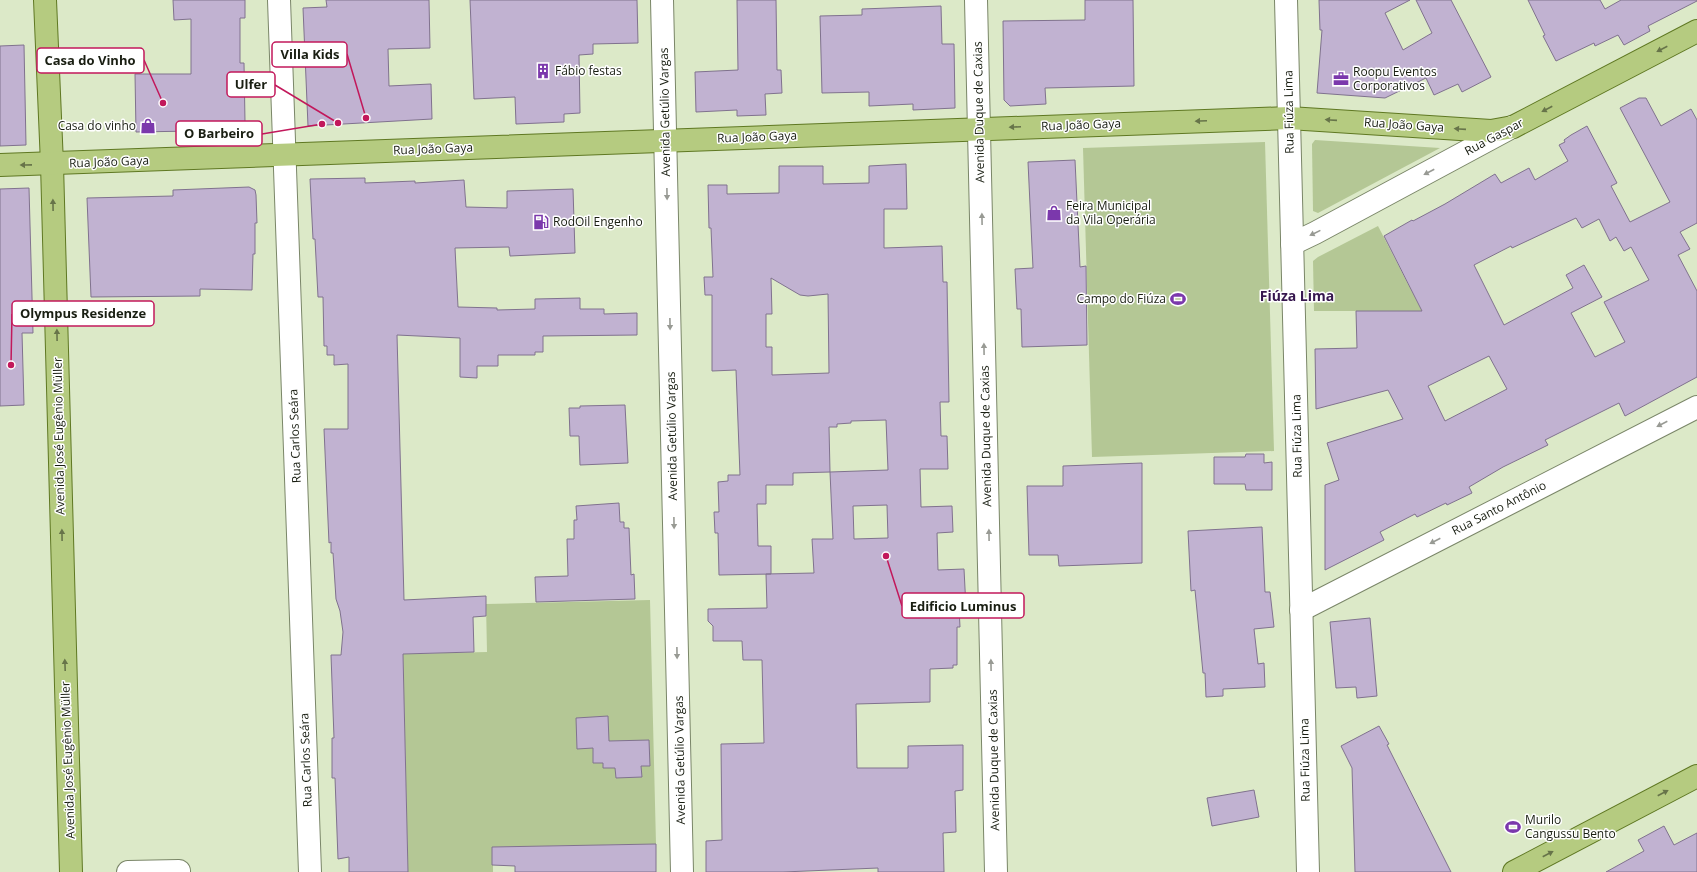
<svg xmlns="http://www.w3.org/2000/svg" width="1697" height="872" font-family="'Open Sans',sans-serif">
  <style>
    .green { fill: #b4c795 }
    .building { fill: #c1b2d1; stroke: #80728e; fill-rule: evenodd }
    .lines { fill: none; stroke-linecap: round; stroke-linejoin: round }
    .minor-casing { stroke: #7a8668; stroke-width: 24 }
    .major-casing { stroke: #5f7822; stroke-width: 24 }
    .minor { stroke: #fff; stroke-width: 22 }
    .major { stroke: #b5cb80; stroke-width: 22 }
    .oneway { fill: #677449 }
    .oneway2 { fill: #989a94 }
    .labels { text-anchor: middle; stroke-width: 3; stroke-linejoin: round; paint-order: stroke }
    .poi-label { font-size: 12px; fill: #191e12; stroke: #fff; text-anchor: start }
    .street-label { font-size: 12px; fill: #191e12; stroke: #fff }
    .quarter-label { font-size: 14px; font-weight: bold; fill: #36164e; stroke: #fff }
    .leader { fill: none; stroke: #c2185b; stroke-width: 1.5 }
    .callout-dot { fill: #c2185b; stroke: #fff; stroke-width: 1.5 }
    .callout { fill: #fff; stroke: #c2185b; stroke-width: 1.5 }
    .callout-label { font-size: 13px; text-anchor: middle; font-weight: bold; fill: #191e12 }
  </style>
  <rect width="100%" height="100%" fill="#dce9c8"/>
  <g class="green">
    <polygon points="1315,140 1440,148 1318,213 1313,211 1312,144"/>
    <polygon points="1265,142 1274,451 1092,457 1083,148"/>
    <polygon points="1378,226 1422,311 1314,311 1313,261 1318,257"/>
    <polygon points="650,600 656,844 493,847 493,872 408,872 403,654 487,652 486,604"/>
  </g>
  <g class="building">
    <polygon points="173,0 245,0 245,18 240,18 240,63 244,63 245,122 192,124 193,131 136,132 135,74 191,74 191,19 174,20"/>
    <polygon points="326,0 429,0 430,48 388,49 389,86 431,84 432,119 308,126 303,8 327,7"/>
    <polygon points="470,0 637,0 638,43 593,44 593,54 579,55 580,113 564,114 564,122 516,124 515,97 474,99"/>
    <polygon points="737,0 776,0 777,70 781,70 782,93 765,94 766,115 737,116 737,110 696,112 695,72 738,70"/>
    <polygon points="1085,0 1133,0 1134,86 1045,88 1046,104 1010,106 1004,100 1003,21 1085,20"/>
    <polygon points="1319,0 1410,0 1385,13 1403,50 1432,33 1416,0 1451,0 1491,77 1462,92 1458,84 1434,95 1426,78 1385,98 1317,93 1322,30 1320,30"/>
    <polygon points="1528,0 1600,0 1605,9 1621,0 1697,0 1697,1 1648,26 1650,31 1624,45 1618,35 1595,46 1594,43 1556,61 1543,36 1545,35"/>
    <polygon points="941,6 942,44 954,44 955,108 913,110 913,104 869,106 869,92 822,93 820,16 862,15 862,9"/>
    <polygon points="24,45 26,145 0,146 0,46"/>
    <path d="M1639,98H1646L1661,126L1691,109L1697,120V223L1680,232L1690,249L1678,255L1697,291V377L1625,416L1619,403L1545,440L1548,445L1503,467L1469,487L1472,493L1447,505L1446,503L1417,517L1415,514L1380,532L1384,540L1325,570V485L1339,480L1327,443L1403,419L1388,390L1316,409L1315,349L1357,348L1356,311H1422L1384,236L1412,220L1413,221L1445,204L1495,174L1501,183L1529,168L1535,180L1568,161L1559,145L1565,142L1564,140L1571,135L1587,126L1617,183L1611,186L1630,222L1670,202L1620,108ZM1576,218L1582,228L1599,219L1610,241L1616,237L1624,251L1631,247L1649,280L1604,302L1625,342L1595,357L1571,313L1602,297L1584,265L1566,275L1573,288L1504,325L1474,265L1511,246L1512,248ZM1489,356L1507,389L1445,421L1428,386Z"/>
    <polygon points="1075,160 1080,267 1086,266 1087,345 1022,347 1021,309 1017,309 1015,269 1033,268 1028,162"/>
    <path d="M906,164L907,209H884V248L942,246L943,282H947L949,402H940L941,436H947L948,469H920L921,507L952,506L953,532L937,533L938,570L964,569L966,608H959L960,627H957V665H953V668L930,669V702L856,704L857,768H908V746L963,745V790L955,791L956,832L943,833L944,872H878V868L783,872H706V841L722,840L721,744L764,743L762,660H743L742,641H713V626L708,621V609L767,608L766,574L814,573L812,539H833L830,472L793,473V485H766V504H757L758,546H771V574L719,575L718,533H715L714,512H719L718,482L728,481V475H740L736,370L712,371V295H705L704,277H713L711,228H709L708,185H727V194L779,193V166H823V184L869,183V166ZM771,278L800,295L808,296L828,294L829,373L772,375V347H766V314H772ZM886,420L888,470L830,472L829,427H837V424L851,423V421ZM887,505L888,538L854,539L853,506Z"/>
    <polygon points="365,178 365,183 415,181 415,183 464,180 466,207 507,208 507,191 573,189 575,253 510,256 509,247 455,248 458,307 497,308 497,310 535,309 535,299 580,298 580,309 604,309 604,314 637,313 637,335 543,336 543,352 535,352 535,355 498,355 498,366 477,366 477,378 460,377 460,338 397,335 404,600 486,596 486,616 473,617 474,652 403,654 408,872 349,872 349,857 338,859 335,778 332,778 332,738 334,738 331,655 341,655 343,632 340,611 336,599 333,553 331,553 331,542 329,543 324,429 348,429 348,364 334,365 334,355 327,355 327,346 324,346 323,297 318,297 315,239 313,239 310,179"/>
    <polygon points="249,187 255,190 256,195 257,223 255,223 255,254 253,254 252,290 200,289 200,296 91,297 87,198 173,196 173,190"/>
    <polygon points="29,188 33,333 22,333 24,405 0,406 0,189"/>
    <polygon points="625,405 628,463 580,465 579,436 570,436 569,408 580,408 580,406"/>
    <polygon points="1246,454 1264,454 1264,463 1272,462 1272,490 1246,490 1245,484 1214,484 1214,457 1245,457"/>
    <polygon points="1142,463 1142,563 1059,566 1058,555 1029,555 1027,486 1063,486 1063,466"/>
    <polygon points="619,503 620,522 624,522 624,528 629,528 631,575 634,574 635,599 536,602 535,577 568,576 567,539 574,539 574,520 577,520 576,506"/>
    <polygon points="1262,527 1265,592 1270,592 1274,627 1254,629 1258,664 1264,663 1265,687 1223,689 1223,696 1206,697 1205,673 1203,673 1195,590 1191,591 1188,531"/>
    <polygon points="1370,618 1377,696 1357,698 1356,687 1336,688 1330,622"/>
    <polygon points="608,716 609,741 649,740 650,766 641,766 642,777 616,778 615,768 603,768 603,763 593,763 593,748 577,749 576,718"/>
    <polygon points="1379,726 1389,744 1387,745 1451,872 1355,872 1352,768 1341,746"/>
    <polygon points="1254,790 1259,817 1212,826 1207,798"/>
    <polygon points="1664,826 1674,845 1697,833 1697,872 1606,872 1644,851 1638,840"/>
    <polygon points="656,844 656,872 515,872 515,866 492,865 492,847"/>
  </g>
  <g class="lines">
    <defs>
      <g id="minor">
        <polyline points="279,0 310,872"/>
        <polyline points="662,0 682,872"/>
        <polyline points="976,0 996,872"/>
        <polyline points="1286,0 1308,872"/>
        <polyline points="1292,244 1315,233 1512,127"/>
        <polyline points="1301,610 1697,407"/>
        <polyline points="128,872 179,871 179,872"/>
      </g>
      <g id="major">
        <polyline points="45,0 52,164 71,872"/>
        <polyline points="0,165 1289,118 1491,131 1513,127 1697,31"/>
        <polyline points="1514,872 1697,776"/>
      </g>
    </defs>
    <use href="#minor" class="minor-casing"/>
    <use href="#major" class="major-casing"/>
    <use href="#minor" class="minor"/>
    <use href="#major" class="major"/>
  </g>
  <defs><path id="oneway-solid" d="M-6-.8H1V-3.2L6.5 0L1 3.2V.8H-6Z"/></defs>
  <g class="oneway">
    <use href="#oneway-solid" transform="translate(1662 49) rotate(153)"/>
    <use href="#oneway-solid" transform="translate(1547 109) rotate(152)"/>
    <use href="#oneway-solid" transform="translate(1331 120) rotate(-176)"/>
    <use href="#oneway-solid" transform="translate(1201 121) rotate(178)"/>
    <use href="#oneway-solid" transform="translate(1015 127) rotate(177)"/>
    <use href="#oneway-solid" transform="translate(1460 129) rotate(-176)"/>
    <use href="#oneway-solid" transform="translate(26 165) rotate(179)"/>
    <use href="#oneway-solid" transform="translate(53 205) rotate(-91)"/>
    <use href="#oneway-solid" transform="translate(57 335) rotate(-91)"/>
    <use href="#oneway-solid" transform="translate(62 535) rotate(-91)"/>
    <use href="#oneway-solid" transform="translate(65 665) rotate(-92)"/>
    <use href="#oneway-solid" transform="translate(1663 793) rotate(-28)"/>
    <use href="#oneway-solid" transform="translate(1548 854) rotate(-28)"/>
  </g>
  <g class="oneway2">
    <use href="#oneway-solid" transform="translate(1429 172) rotate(152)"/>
    <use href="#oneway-solid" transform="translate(667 194) rotate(89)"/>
    <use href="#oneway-solid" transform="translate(982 219) rotate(-91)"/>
    <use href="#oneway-solid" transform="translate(1315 233) rotate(154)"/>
    <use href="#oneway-solid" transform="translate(670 324) rotate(89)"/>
    <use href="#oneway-solid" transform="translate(984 349) rotate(-91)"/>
    <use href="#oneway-solid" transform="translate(1662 424) rotate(153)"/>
    <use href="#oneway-solid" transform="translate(674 523) rotate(89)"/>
    <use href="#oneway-solid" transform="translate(989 535) rotate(-91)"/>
    <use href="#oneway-solid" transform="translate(1435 541) rotate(153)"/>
    <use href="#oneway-solid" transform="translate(677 653) rotate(89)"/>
    <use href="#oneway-solid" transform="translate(991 665) rotate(-91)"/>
  </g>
  <defs>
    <symbol id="building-bare" viewBox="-9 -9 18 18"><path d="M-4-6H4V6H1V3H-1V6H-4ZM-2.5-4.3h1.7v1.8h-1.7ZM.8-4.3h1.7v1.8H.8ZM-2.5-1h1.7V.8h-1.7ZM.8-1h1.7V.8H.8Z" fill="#7b38ac" stroke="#fff" stroke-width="2.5" paint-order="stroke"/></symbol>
    <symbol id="office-bare" viewBox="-9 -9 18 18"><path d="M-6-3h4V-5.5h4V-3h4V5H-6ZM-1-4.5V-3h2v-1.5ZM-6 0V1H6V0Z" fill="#7b38ac" stroke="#fff" stroke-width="2.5" paint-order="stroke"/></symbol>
    <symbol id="shop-bare" viewBox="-9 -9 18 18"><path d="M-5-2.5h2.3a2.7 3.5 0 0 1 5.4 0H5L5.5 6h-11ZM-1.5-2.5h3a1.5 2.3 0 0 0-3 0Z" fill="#7b38ac" stroke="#fff" stroke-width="2.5" paint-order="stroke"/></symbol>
    <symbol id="fuel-bare" viewBox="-9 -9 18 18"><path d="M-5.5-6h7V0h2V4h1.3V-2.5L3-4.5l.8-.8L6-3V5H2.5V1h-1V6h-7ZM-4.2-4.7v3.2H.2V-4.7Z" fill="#7b38ac" stroke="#fff" stroke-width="2.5" paint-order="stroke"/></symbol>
    <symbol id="stadium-bare" viewBox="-9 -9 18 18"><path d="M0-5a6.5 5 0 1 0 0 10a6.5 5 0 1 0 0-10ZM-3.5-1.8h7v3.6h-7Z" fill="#7b38ac" stroke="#fff" stroke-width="2.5" paint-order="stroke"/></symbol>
  </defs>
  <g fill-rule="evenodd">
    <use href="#building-bare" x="532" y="60" width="22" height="22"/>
    <use href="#office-bare" x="1330" y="68" width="22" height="22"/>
    <use href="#shop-bare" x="137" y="115" width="22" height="22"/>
    <use href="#shop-bare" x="1043" y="202" width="22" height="22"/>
    <use href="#fuel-bare" x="530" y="211" width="22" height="22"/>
    <use href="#stadium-bare" x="1167" y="288" width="22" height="22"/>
    <use href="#stadium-bare" x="1502" y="816" width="22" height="22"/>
  </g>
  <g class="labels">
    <g class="poi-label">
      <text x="555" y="75">Fábio festas</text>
      <text x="1353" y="76">Roopu Eventos<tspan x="1353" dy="14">Corporativos</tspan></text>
      <text x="136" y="130" text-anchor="end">Casa do vinho</text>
      <text x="1066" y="210">Feira Municipal<tspan x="1066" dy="14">da Vila Operária</tspan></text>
      <text x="553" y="226">RodOil Engenho</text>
      <text x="1166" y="303" text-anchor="end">Campo do Fiúza</text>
      <text x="1525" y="824">Murilo<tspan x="1525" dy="14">Cangussu Bento</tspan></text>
    </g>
    <g class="street-label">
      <text transform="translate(665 112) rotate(-91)" y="4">Avenida Getúlio Vargas</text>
      <text transform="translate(979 112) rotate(-91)" y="4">Avenida Duque de Caxias</text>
      <text transform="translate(1289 112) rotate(-91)" y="4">Rua Fiúza Lima</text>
      <text transform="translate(1081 125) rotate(-2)" y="4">Rua João Gaya</text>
      <text transform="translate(1404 125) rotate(4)" y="4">Rua João Gaya</text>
      <text transform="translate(757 137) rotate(-2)" y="4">Rua João Gaya</text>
      <text transform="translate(1494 137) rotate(-28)" y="4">Rua Gaspar</text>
      <text transform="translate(433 149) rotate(-2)" y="4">Rua João Gaya</text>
      <text transform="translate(109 162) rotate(-2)" y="4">Rua João Gaya</text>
      <text transform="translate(59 436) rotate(-91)" y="4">Avenida José Eugênio Müller</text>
      <text transform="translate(295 436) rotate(-92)" y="4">Rua Carlos Seára</text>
      <text transform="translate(672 436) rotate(-91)" y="4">Avenida Getúlio Vargas</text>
      <text transform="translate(986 436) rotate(-91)" y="4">Avenida Duque de Caxias</text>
      <text transform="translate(1297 436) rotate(-91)" y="4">Rua Fiúza Lima</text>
      <text transform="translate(1499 508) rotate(-27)" y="4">Rua Santo Antônio</text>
      <text transform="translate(68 760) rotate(-92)" y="4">Avenida José Eugênio Müller</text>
      <text transform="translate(306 760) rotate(-92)" y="4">Rua Carlos Seára</text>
      <text transform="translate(680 760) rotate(-91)" y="4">Avenida Getúlio Vargas</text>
      <text transform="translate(994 760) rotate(-91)" y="4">Avenida Duque de Caxias</text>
      <text transform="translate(1305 760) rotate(-91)" y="4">Rua Fiúza Lima</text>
    </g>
    <g class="quarter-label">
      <text x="1297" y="301">Fiúza Lima</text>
    </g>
  </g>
  <path class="leader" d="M366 118L347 54M163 103L144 60M338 123L275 85M322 124L262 134M11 365L12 314M886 556L902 606"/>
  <g class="callout-dot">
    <circle cx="366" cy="118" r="4"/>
    <circle cx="163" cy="103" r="4"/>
    <circle cx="338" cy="123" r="4"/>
    <circle cx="322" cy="124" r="4"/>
    <circle cx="11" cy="365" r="4"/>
    <circle cx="886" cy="556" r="4"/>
  </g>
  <g class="callout">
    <rect x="272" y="42" width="75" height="25" rx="4"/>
    <rect x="37" y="48" width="107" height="25" rx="4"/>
    <rect x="227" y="72" width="48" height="25" rx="4"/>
    <rect x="176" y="121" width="86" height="25" rx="4"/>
    <rect x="12" y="301" width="142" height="25" rx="4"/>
    <rect x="902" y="593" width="122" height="25" rx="4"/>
  </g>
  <g class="callout-label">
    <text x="310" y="59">Villa Kids</text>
    <text x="90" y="65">Casa do Vinho</text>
    <text x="251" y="89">Ulfer</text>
    <text x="219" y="138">O Barbeiro</text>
    <text x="83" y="318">Olympus Residenze</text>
    <text x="963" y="611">Edificio Luminus</text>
  </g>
</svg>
